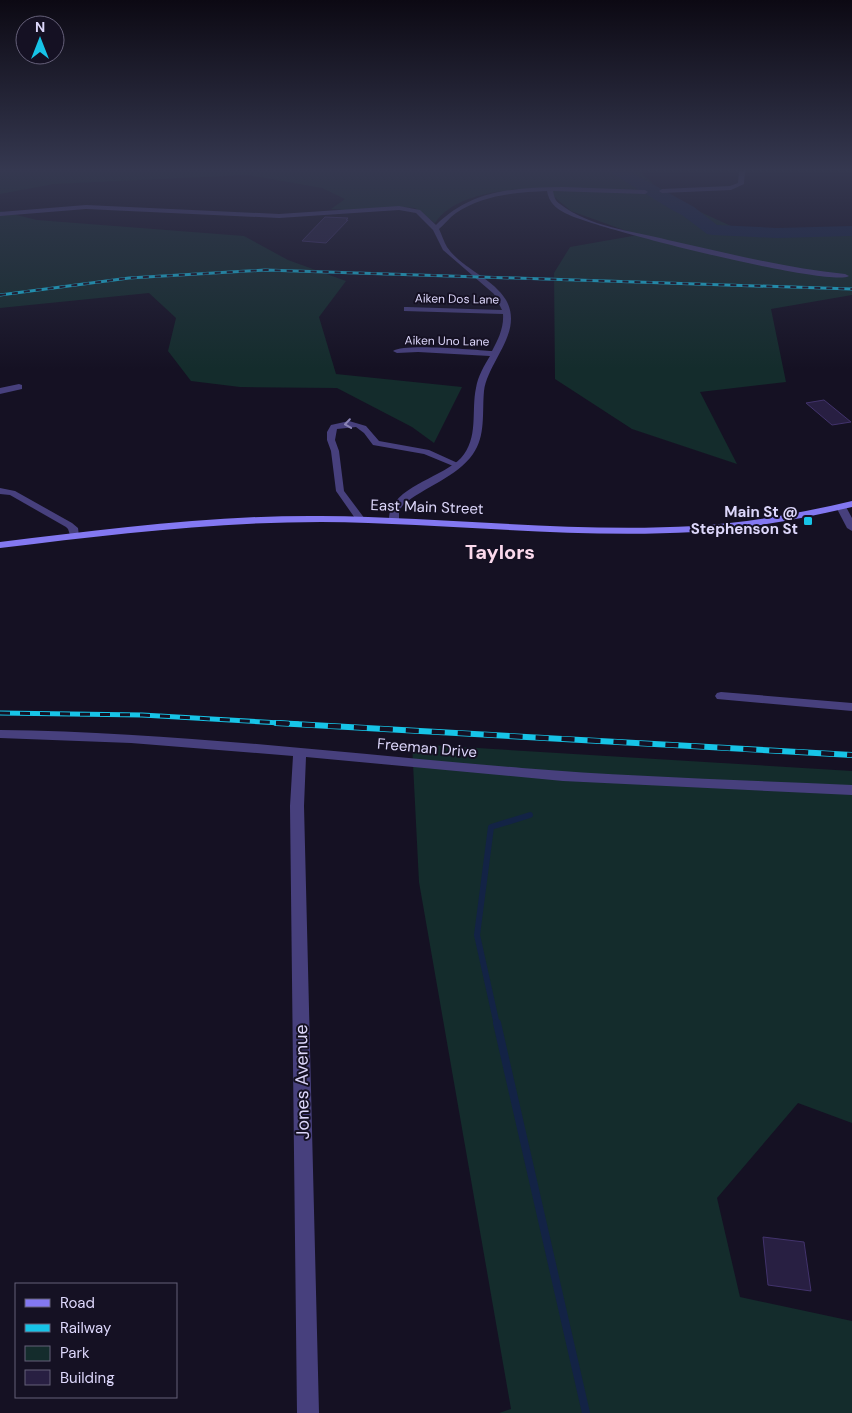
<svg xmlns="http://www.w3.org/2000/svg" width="852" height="1413" font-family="'DM Sans',sans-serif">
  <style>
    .green { fill: #142c2c }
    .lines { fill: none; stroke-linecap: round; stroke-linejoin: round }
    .stream-far1 { stroke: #132345; stroke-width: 6 }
    .stream { stroke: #132345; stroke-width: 8 }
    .river { fill: #132345; fill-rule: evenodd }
    .building { fill: #281f42; stroke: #42336c }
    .lane { fill: #47407d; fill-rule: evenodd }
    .street { fill: #47407d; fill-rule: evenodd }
    .secondary { fill: #8378f1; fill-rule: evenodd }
    .rail-far2-casing { stroke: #17c4e7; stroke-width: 3 }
    .rail-far1-casing { stroke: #17c4e7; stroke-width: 5 }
    .rail-casing { stroke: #17c4e7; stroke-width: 6 }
    .rail-far2 { stroke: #151123; stroke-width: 2; stroke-dasharray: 6; stroke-linecap: butt }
    .rail-far1 { stroke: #151123; stroke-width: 3; stroke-dasharray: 10; stroke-linecap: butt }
    .rail { stroke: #151123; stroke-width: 4.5; stroke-dasharray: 13; stroke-linecap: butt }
    .oneway { stroke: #8a84b6 }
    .poi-dot { fill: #17c4e7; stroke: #151123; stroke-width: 2 }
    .labels { text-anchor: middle; stroke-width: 4; stroke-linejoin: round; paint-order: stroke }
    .far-street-label { font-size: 12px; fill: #ddd7fb; stroke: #151123 }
    .street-label { font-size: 15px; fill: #ddd7fb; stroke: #151123 }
    .poi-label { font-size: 15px; font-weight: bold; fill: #ddd7fb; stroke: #151123; text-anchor: end }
    .near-street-label { font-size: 18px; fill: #ddd7fb; stroke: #151123 }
    .district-label { font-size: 20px; font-weight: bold; fill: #fbd9ec; stroke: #151123 }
  </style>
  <rect width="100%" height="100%" fill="#151123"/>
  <g class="green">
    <path d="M0,171H640L665,196L740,230L852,228V295L771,309L786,382L700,392L737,464L632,429L555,379L554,273L570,247L638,235L571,211L544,188C510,189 456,192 435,223L415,208L398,207L360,211L331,209L345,199L322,188L248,175L54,184L0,194Z"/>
    <polygon points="0,211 37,220 244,236 288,260 346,281 319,317 336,374 462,387 434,443 412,427 337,388 240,387 191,381 168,351 176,318 149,293 0,308"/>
    <polygon points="412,744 852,771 852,1123 798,1103 717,1198 740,1297 852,1321 852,1413 499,1413 511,1409 419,882"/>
  </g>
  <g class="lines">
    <polyline class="stream-far1" points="497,1025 477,935 491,827 530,815"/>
    <polyline class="stream" points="497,1023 586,1413"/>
    <polygon class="river" points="610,171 629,171 694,207 717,225 777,228 852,226 852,236 777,238 713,235 707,234 682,215 672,210 613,174"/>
  </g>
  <g class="building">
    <polygon points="325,217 348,218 346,220 348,220 326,243 302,241"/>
    <polygon points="824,400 851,422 832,425 806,403"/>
    <polygon points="763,1237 804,1242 811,1291 768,1285"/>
  </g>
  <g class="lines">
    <g class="lane">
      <polygon points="349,421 366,426 379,441 429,450 462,465 458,468 424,454 373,445 364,433 356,427 337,429 335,440 339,451 344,491 365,519 363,521 357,521 336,491 331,451 327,440 327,432 331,425"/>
      <polygon points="0,488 15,491 72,523 78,528 79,536 74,539 71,538 68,529 66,527 10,495 0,494"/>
    </g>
    <g class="street">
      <polygon points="739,171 745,171 744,184 731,190 662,193 659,191 662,189 730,186 738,183"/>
      <path d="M563,187L645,190L648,192L645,194L553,191C554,196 555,201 560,204C589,227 633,231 668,240C727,253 785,268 845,274L849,276C831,288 592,228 565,213C555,208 549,202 547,191C517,192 482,195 456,213C450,217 445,224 439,229C442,235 444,242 447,247C462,269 492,277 506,300C524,332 488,361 484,391C482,412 486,436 473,454C457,477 424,487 403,505L399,511V520L394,523L389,520C388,488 442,478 461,458C479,438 471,411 476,388C478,376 484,366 490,356L418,352L397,353L393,351C404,343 475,350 492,351C498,340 504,328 503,314L404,311V307H407L502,310L494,294L443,250L433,230L416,213L399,210L279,218L86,209L0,216V212L86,205L279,214L399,206L420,210L436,225C473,189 514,188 563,187Z"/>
      <polygon points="19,384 22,385 22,389 0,394 0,388"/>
      <polygon points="841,504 845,505 852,518 852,531 847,528 836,507"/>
      <polygon points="721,692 852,703 852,711 717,699 715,696 717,693"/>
      <path d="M0,730C175,732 348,754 522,768C632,777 742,780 852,785V795L563,781L306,757L304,806L319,1413H297L290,806L293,756L131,743L0,738Z"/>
    </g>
    <path class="secondary" d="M852,501V507C800,519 748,529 695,532C570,539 446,523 321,522C214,522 107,535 0,548V542C107,529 214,515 321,516C446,517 570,533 695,526C748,523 800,513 852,501Z"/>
    <defs>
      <polyline id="rail-far2" points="0,295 129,278 265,270 852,289"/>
      <polyline id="rail-far1" points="0,713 142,715 298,724"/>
      <polyline id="rail" points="276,723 852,755"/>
    </defs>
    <use href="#rail-far2" class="rail-far2-casing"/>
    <use href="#rail-far1" class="rail-far1-casing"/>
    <use href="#rail" class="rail-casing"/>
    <use href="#rail-far2" class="rail-far2"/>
    <use href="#rail-far1" class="rail-far1"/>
    <use href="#rail" class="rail"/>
  </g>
  <defs><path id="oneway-chevron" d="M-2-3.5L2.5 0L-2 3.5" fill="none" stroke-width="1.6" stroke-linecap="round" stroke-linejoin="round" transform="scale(1.25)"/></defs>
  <use class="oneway" href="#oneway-chevron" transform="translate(348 424) rotate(172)"/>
  <linearGradient id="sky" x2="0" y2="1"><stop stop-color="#0c0913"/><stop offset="0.46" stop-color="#353850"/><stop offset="1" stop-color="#353850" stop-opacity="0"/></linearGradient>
  <rect width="852" height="369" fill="url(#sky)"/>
  <rect class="poi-dot" x="803" y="516" width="10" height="10" rx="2.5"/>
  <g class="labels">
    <g class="far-street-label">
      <text transform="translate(457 299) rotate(1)" y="4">Aiken Dos Lane</text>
      <text transform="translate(447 341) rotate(1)" y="4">Aiken Uno Lane</text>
    </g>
    <g class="street-label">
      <text transform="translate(427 507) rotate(2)" y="5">East Main Street</text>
      <text transform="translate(427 748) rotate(5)" y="5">Freeman Drive</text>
    </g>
    <g class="poi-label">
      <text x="798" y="517">Main St @<tspan x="798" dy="17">Stephenson St</tspan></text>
    </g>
    <g class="near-street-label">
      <text transform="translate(302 1082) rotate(-91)" y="6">Jones Avenue</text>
    </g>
    <g class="district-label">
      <text x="500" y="559">Taylors</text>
    </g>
  </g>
  <rect x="15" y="1283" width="162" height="115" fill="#151123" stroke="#656079"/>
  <rect x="25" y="1299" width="25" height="8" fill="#8378f1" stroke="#656079"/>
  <text x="60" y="1308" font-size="15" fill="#ddd7fb">Road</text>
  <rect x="25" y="1324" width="25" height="8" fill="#17c4e7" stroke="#656079"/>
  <text x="60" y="1333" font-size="15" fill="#ddd7fb">Railway</text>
  <rect x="25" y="1346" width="25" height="15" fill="#142c2c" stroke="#656079"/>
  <text x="60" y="1358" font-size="15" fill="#ddd7fb">Park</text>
  <rect x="25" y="1370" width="25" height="15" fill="#281f42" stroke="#656079"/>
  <text x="60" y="1383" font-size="15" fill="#ddd7fb">Building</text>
  <g transform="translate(40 40)"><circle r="24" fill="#151123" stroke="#656079"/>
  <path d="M0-4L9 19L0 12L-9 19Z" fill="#17c4e7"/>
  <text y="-8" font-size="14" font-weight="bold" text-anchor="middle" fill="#ddd7fb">N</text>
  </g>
</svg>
